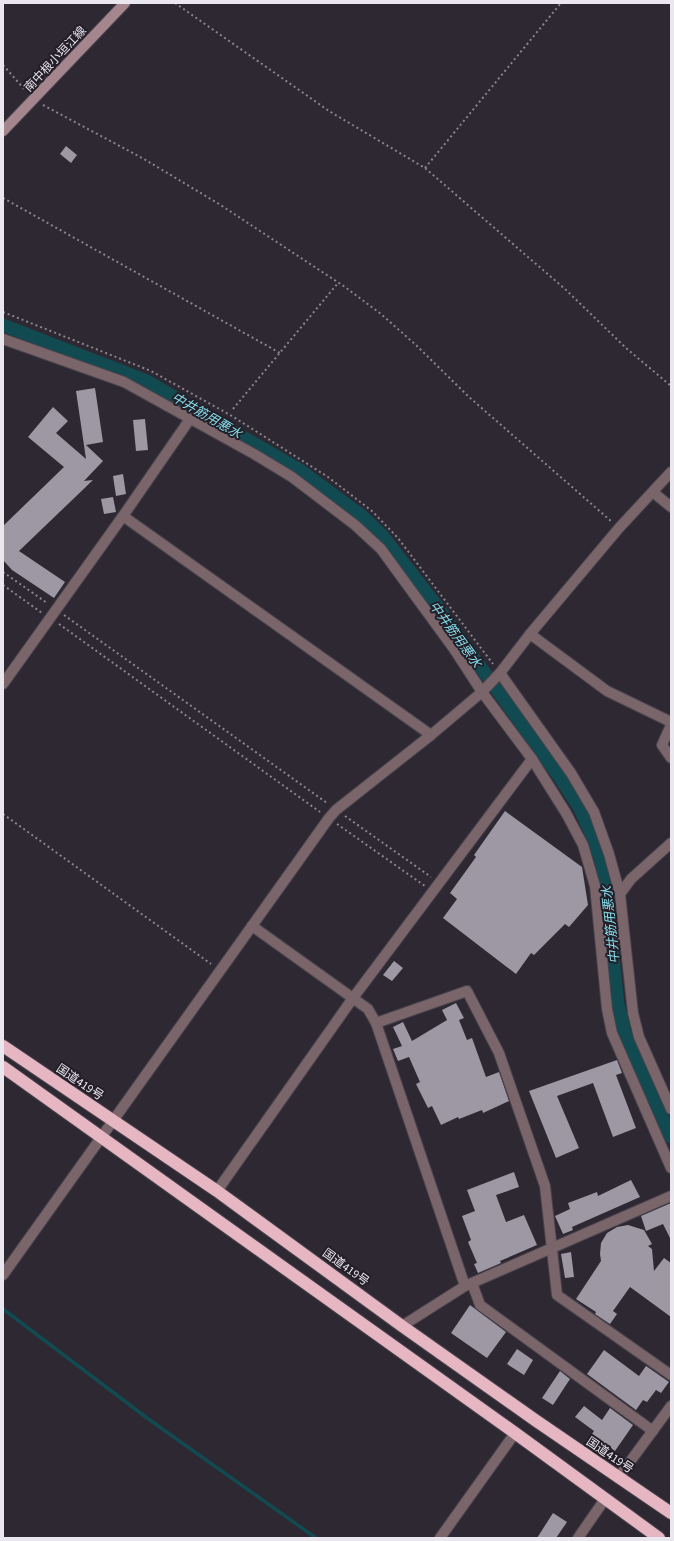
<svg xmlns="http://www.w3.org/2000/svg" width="674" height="1541" font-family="'Source Sans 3','Noto Sans JP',sans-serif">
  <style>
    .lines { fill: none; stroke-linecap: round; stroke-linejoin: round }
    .stream { stroke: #124a51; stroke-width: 3.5 }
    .canal { stroke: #124a51; stroke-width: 13 }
    .building { fill: #9e97a4 }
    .street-casing { stroke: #48434c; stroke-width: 12 }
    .secondary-casing { stroke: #48434c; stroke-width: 12 }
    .highway-casing { stroke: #48434c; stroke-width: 14 }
    .path { stroke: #89848d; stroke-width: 2; stroke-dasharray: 2 3; stroke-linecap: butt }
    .street { stroke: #79656a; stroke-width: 10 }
    .secondary { stroke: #a5868e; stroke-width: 10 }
    .highway { stroke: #e6b7c3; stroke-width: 12 }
    .labels { text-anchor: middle; stroke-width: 4; stroke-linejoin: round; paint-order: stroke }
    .street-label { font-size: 12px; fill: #ebe7ee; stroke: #231e28 }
    .water-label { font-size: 13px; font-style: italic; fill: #85deeb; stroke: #231e28 }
  </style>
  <rect width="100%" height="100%" fill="#2d2832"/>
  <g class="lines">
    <polyline class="stream" points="3,1309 147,1418 316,1538"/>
    <polyline class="canal" points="3,325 147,381 300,470 361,515 382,535 437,606 558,775 579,807 595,842 604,874 618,1004 625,1034 671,1137"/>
  </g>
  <g class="building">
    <polygon points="66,146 77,155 71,163 60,154"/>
    <polygon points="95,388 103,442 86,445 103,461 84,481 93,480 19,551 65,582 54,598 12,570 3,560 3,526 64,467 28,437 53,407 68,421 56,433 86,459 76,391"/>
    <polygon points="145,419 148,450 136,451 133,420"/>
    <polygon points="123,474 126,494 116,496 113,476"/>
    <polygon points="113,497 116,512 104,514 101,499"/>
    <polygon points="505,811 582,867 588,905 569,927 565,924 534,955 531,953 516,974 443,918 457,899 450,893 476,857 474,855"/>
    <polygon points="394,961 403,968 392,981 383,975"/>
    <polygon points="456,1003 464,1018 459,1020 467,1040 472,1038 486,1077 499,1072 509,1101 483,1113 482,1110 459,1119 458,1117 441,1125 432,1106 428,1108 416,1084 420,1082 409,1057 398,1061 393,1049 402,1046 393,1027 403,1022 412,1041 447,1020 442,1010"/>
    <polygon points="617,1060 622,1073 616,1075 636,1128 613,1137 593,1083 557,1096 579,1148 556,1158 529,1091"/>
    <polygon points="514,1172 519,1187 496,1195 506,1222 524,1215 537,1245 500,1261 501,1263 478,1273 474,1264 477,1263 468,1242 471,1240 462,1216 475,1211 467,1190"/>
    <polygon points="631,1180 640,1197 572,1227 573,1230 563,1234 555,1216 570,1209 568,1203 597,1192 598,1196"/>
    <polygon points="671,1203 671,1240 663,1224 646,1231 641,1216"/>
    <polygon points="628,1225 644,1230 652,1244 648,1246 652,1249 654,1271 664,1258 671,1263 671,1317 630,1287 613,1311 617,1314 610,1324 595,1314 596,1312 576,1299 601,1261 600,1254 601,1243 607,1233 617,1227"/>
    <polygon points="571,1252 574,1277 565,1278 561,1254"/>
    <polygon points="470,1305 506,1332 487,1358 451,1333"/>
    <polygon points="517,1349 533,1360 524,1375 507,1364"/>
    <polygon points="604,1350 639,1376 646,1366 669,1382 661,1393 656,1390 647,1402 643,1400 636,1410 587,1374"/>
    <polygon points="560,1371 570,1379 553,1405 542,1398"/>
    <polygon points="584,1406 602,1420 610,1408 633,1425 615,1451 592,1434 594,1431 575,1417"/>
    <polygon points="553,1513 567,1522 556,1538 537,1538"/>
  </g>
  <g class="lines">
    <defs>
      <g id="street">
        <polyline points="3,339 124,382 254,454 292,477 355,525 381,549 454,649 482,692 500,673 530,634 619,528 671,472"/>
        <polyline points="190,419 123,516 431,735"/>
        <polyline points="654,493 671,507"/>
        <polyline points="530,634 607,691 671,722"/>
        <polyline points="500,673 571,773 594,812 609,854 620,894"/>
        <polyline points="3,684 123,516"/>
        <polyline points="671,725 662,745 671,758"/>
        <polyline points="671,843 631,879 620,894 633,1013 639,1037 671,1109"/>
        <polyline points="252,926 368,1009 376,1023 465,1286"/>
        <polyline points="600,937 624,934"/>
        <polyline points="376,1023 467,991 499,1053 545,1186 557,1295 671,1375"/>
        <polyline points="217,1191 353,998 532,759"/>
        <polyline points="3,1275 329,818 336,810 431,735 482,692 532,759 566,813 583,845 595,886 607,1009 612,1033 671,1168"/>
        <polyline points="472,1283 480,1305 653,1431"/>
        <polyline points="402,1326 465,1286 671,1196"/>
        <polyline points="618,1478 671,1406"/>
        <polyline points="440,1538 515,1433"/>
        <polyline points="578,1538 605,1499"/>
      </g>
      <polyline id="secondary" points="3,131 125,3"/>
      <g id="highway">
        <polyline points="3,1046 217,1191 402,1326 535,1420 671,1513"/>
        <polyline points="3,1067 515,1433 659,1538"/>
      </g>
    </defs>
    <use href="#street" class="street-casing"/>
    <use href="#secondary" class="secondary-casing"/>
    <use href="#highway" class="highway-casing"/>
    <g class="path">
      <polyline points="175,3 329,111 425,168 565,289 626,348 671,386"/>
      <polyline points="3,65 26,91"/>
      <polyline points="43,105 144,159 219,204 345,287 381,314 417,346 469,397 611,521"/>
      <polyline points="425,168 561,3"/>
      <polyline points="3,198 280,353"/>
      <polyline points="3,312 151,371 232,416 328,477 372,511 398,538 493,664"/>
      <polyline points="233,409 338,283"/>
      <polyline points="3,572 47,603"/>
      <polyline points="3,585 42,613"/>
      <polyline points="64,615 327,803"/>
      <polyline points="59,624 320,812"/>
      <polyline points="3,814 211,964"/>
      <polyline points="345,816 431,877"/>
      <polyline points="337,824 425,886"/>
    </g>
    <use href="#street" class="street"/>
    <use href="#secondary" class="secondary"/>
    <use href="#highway" class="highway"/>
  </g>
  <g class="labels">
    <g class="street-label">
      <text transform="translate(55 59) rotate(-47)" y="4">南中根小垣江線</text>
      <text transform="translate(80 1082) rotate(34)" y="4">国道419号</text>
      <text transform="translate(346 1267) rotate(36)" y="4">国道419号</text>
      <text transform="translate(610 1455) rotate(34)" y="4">国道419号</text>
    </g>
    <g class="water-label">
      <text transform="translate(207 415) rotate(30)" y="5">中井筋用悪水</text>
      <text transform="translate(456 634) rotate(54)" y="5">中井筋用悪水</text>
      <text transform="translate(610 925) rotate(-96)" y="5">中井筋用悪水</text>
    </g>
  </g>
  <rect width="674" height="1541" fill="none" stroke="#ebe7ee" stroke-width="8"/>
</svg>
